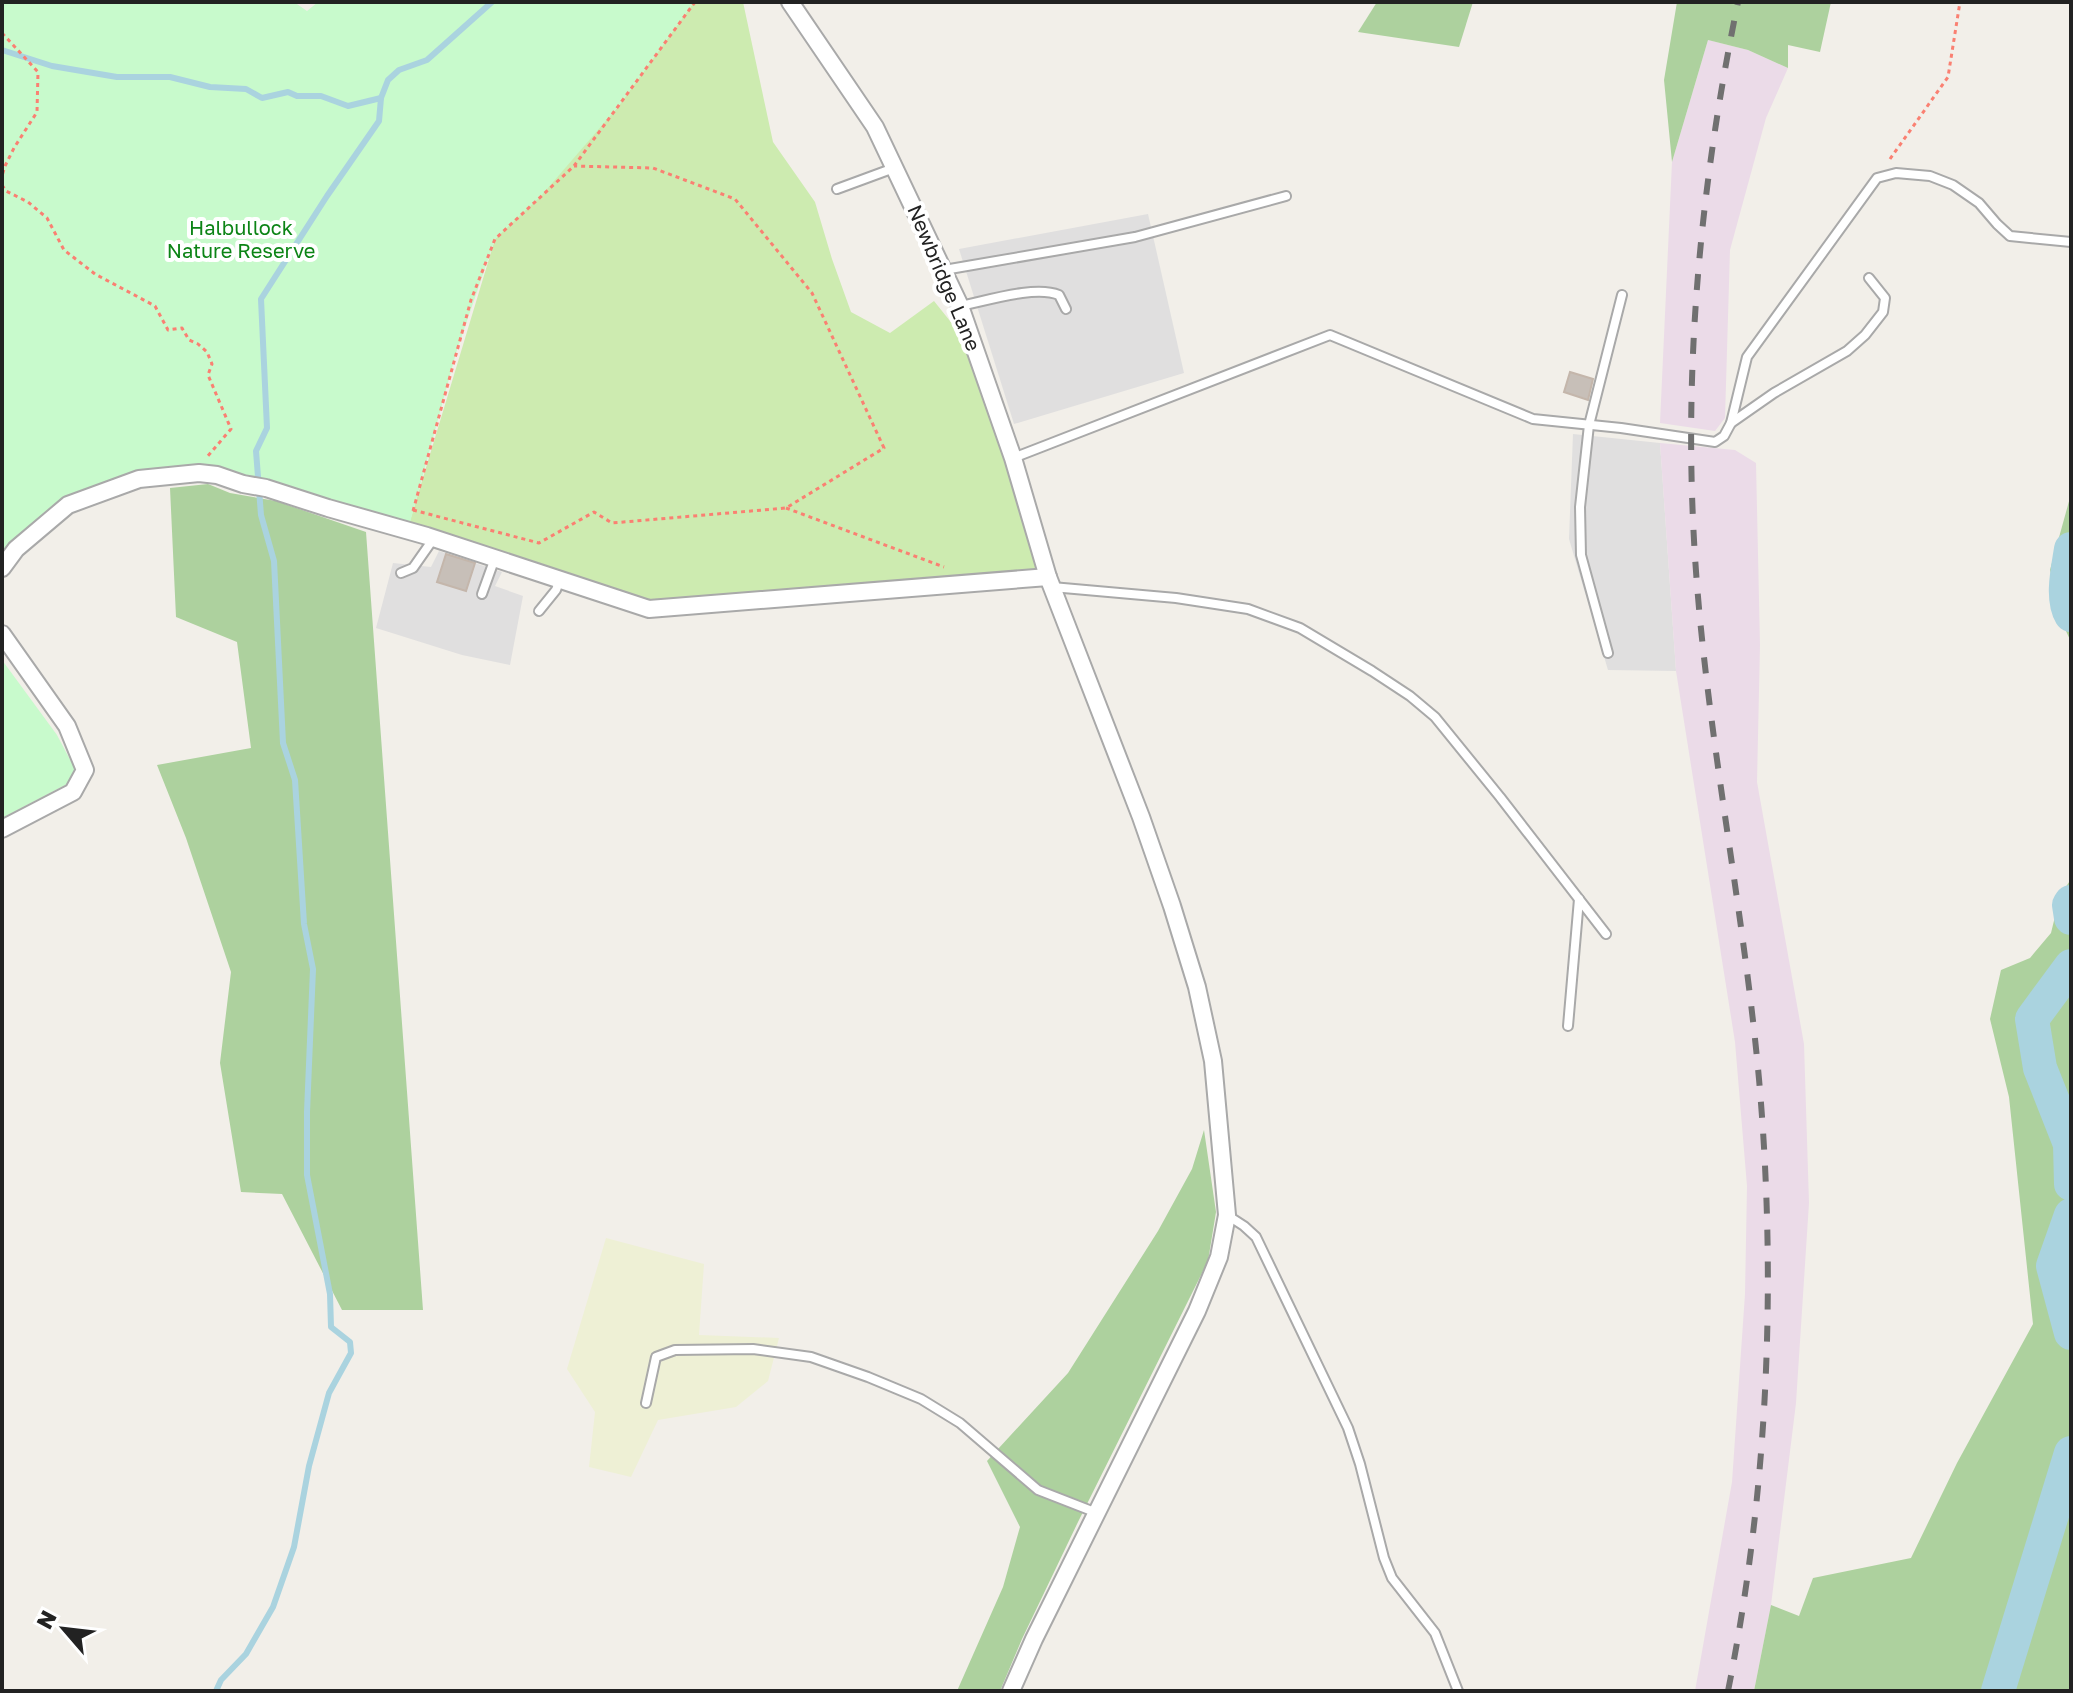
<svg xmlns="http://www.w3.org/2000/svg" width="2073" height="1693" font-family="'Golos Text',sans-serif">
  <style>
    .residential { fill: #e0dfdf }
    .industrial { fill: #ebdbe8 }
    .farmland { fill: #eef0d5 }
    .grass { fill: #cdebb0 }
    .forest { fill: #add19e }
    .park { fill: #c8facc }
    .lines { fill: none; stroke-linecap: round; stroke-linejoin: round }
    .stream { stroke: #aad3df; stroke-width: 6 }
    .river { stroke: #aad3df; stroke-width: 34 }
    .building { fill: #c7bfb8; stroke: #c4b6ab; stroke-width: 2 }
    .lane-casing { stroke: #a9a9a9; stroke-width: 12 }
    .street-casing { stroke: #a9a9a9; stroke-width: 20 }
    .path { stroke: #fa8072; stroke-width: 3; stroke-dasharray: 4 4; stroke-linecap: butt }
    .lane { stroke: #fff; stroke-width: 8 }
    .street { stroke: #fff; stroke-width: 16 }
    .rail { stroke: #707070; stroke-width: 6; stroke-dasharray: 16 16; stroke-linecap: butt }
    .labels { text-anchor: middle; stroke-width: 8; stroke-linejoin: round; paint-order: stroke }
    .park-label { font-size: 20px; fill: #0c8416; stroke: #fff }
    .street-label { font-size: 20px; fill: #222; stroke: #fff }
  </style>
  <rect width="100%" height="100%" fill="#f2efe9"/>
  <g class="residential">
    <polygon points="1148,214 1184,373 1014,424 959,249"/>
    <polygon points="1573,434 1660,443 1676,671 1608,670 1569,539"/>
    <polygon points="439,551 502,572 495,586 523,596 510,665 462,655 376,628 393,563 431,567"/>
  </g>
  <g class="industrial">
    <polygon points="1708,40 1748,50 1788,68 1766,118 1730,250 1725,418 1715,431 1660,423 1672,162"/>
    <polygon points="1660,443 1735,450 1756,463 1760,645 1757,782 1804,1044 1809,1203 1796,1403 1771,1605 1754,1691 1695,1691 1732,1482 1745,1294 1747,1186 1735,1042 1676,671"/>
  </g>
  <polygon class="farmland" points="606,1238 704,1264 699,1335 779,1338 768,1381 736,1407 658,1420 631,1477 589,1467 595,1412 567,1369"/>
  <polygon class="grass" points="694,2 743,2 773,142 815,202 832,259 851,312 890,333 934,301 978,356 1048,577 649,609 409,524 495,239 617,108"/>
  <g class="forest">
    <polygon points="1377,2 1473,2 1459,47 1358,32"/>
    <polygon points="1677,2 1831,2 1820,52 1788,45 1788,68 1748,50 1708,40 1672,162 1664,80"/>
    <polygon points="208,484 230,493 276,501 366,532 423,1310 342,1310 282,1194 241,1192 220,1063 231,972 186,838 157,765 251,748 237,642 176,617 170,488"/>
    <polygon points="2071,494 2071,642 2066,631 2050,570"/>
    <polygon points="2071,879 2071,1691 1754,1691 1771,1605 1799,1616 1813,1578 1911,1558 1957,1463 2033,1324 2009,1097 1990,1019 2001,970 2030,958 2051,933 2060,896"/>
    <polygon points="1204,1130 1216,1212 1208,1261 1078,1522 1022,1639 1000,1691 957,1691 1003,1587 1020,1527 987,1461 1068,1373 1158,1231 1192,1169"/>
  </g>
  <g class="park">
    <polygon points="2,2 294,2 307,11 318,2 694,2 617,108 541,196 495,239 456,353 408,530 199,473 111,489 68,505 2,571"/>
    <polygon points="2,660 57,735 75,769 67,784 2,818"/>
  </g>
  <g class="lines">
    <g class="stream">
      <polyline points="2,50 52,66 117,77 170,77 210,87 246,89 262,98 288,92 297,96 321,96 348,106 381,98"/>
      <polyline points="216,1691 221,1680 246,1654 273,1607 294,1547 309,1466 329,1393 351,1353 350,1342 331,1327 330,1294 307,1175 307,1112 313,969 304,924 295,780 283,743 274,561 261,515 256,451 267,428 261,299 327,196 379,121 381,98 388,80 399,70 427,60 492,2"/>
    </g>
    <g class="river">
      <path d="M2071,549C2068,569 2061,598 2071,615"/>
      <polyline points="2071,902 2069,905 2071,918"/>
      <polyline points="2071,966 2032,1019 2040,1068 2070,1144 2071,1184"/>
      <polyline points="2071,1215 2053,1266 2071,1333"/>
      <polyline points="1998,1691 2071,1453"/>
    </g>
  </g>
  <g class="building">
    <polygon points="1570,372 1593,379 1588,400 1564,392"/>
    <polygon points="446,554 475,563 466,591 437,582"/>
  </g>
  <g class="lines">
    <defs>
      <g id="lane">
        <polyline points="837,189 894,168"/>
        <polyline points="944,270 1135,237 1286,196"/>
        <path d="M960,306C986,301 1035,285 1059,295L1066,309"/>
        <polyline points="1731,423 1774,393 1847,351 1865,335 1883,312 1885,298 1869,278"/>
        <polyline points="1013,458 1330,335 1533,419 1621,428 1715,442 1724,436 1731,423 1747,357 1877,178 1896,173 1930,176 1953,185 1979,203 1997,224 2010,236 2071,242"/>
        <polyline points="401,573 413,568 434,538"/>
        <polyline points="1052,587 1176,598 1248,609 1300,628 1372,671 1410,696 1435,717 1500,797 1606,934"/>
        <polyline points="482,594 495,558"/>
        <polyline points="539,611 556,590 560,579"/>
        <polyline points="1608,653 1581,555 1580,507 1589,425 1622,295"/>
        <polyline points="1568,1026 1579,899"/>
        <polyline points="1227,1215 1244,1226 1256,1237 1348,1428 1360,1464 1384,1558 1392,1578 1435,1633 1458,1691"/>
        <polyline points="646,1403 656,1357 675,1350 753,1349 811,1357 868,1377 921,1399 960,1423 1038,1490 1097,1513"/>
      </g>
      <g id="street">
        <polyline points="790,2 875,127 960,306 1013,458 1048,577 1141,817 1172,906 1197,987 1213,1061 1227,1215 1219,1257 1197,1311 1034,1639 1011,1691"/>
        <polyline points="2,568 16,549 68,505 139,479 199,473 217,475 243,484 266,488 328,508 427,536 649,609 1048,577"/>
        <polyline points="2,634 67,726 85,770 73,792 2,829"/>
      </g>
    </defs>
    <use href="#lane" class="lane-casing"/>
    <use href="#street" class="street-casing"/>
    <g class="path">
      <polyline points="2,33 38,72 37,112 14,148 5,166 2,176"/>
      <polyline points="1890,159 1948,77 1960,2"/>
      <polyline points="2,185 6,191 28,202 47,218 64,250 95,274 155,306 168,330 182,328 189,340 198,344 207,352 212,364 208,375 231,429 207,457"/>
      <polyline points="786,508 944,567"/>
      <polyline points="413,510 539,543 594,512 612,523 786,508 884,448 812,293 735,199 653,168 574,166"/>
      <polyline points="413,511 471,300 495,239 574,166 695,2"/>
    </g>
    <use href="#lane" class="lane"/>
    <use href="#street" class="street"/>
    <path class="rail" d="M1728,1691C1768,1491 1777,1283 1759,1079C1742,892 1701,707 1693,520C1685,346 1703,171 1738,2"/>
  </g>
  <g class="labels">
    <g class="park-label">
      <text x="241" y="235">Halbullock<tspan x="241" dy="23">Nature Reserve</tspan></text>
    </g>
    <g class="street-label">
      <text transform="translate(944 278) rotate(67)" y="7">Newbridge Lane</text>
    </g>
  </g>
  <rect width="2073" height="1693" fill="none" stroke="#222222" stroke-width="8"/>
  <g transform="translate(64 1629) rotate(298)" stroke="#ffffff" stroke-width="6" paint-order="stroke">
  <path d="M0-6L14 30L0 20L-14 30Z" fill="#222222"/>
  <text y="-12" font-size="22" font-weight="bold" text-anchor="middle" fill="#222222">N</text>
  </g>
</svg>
